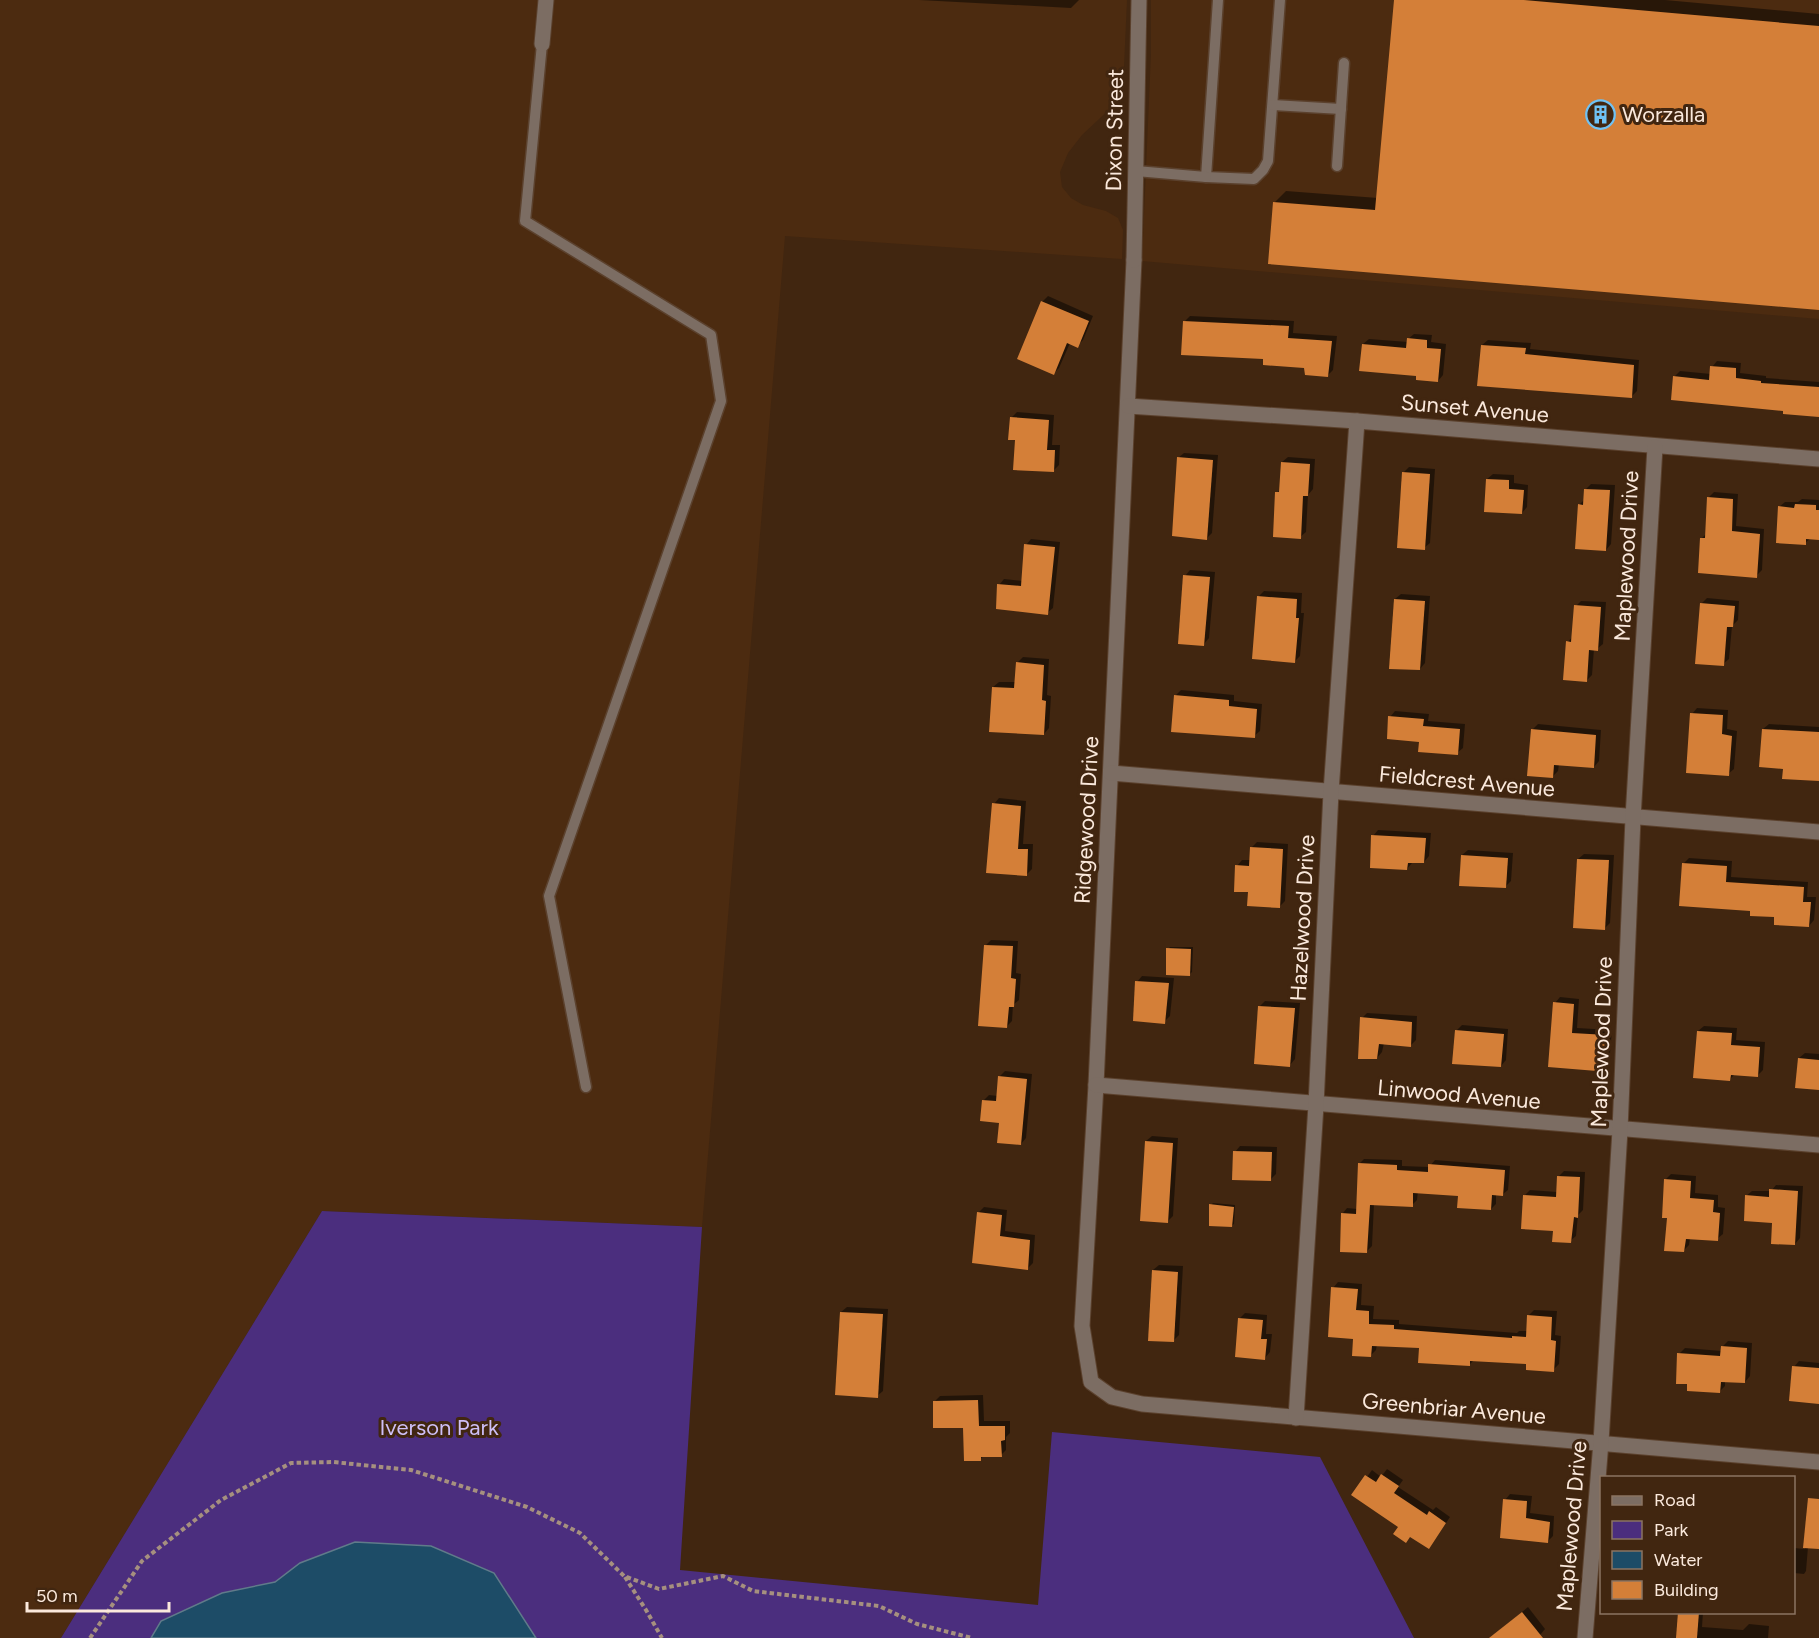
<svg xmlns="http://www.w3.org/2000/svg" width="1819" height="1638" font-family="Figtree,sans-serif">
  <style>
    .built { fill: #4c2b10 }
    .green { fill: #4b2e7e }
    .water { fill: #1d4c67; stroke: #607b8a; stroke-width: 1.5 }
    .shadow { fill: #0007 }
    .building { fill: #d47f38 }
    .lines { fill: none; stroke-linecap: round; stroke-linejoin: round }
    .service-casing { stroke: #5b412d; stroke-width: 13 }
    .minor-casing { stroke: #5b412d; stroke-width: 17 }
    .tertiary-casing { stroke: #5b412d; stroke-width: 17 }
    .path { stroke: #a6907f; stroke-width: 4; stroke-dasharray: 4.5 3; stroke-linecap: butt }
    .service { stroke: #7c6d63; stroke-width: 10 }
    .minor { stroke: #7c6d63; stroke-width: 15 }
    .tertiary { stroke: #7c6d63; stroke-width: 15 }
    .labels { text-anchor: middle; stroke-width: 6; stroke-linejoin: round; paint-order: stroke }
    .poi-label { font-size: 22px; fill: #fbe9dc; stroke: #412610; text-anchor: start }
    .street-label { font-size: 22px; fill: #fbe9dc; stroke: #412610 }
    .park-label { font-size: 22px; fill: #cebff7; stroke: #412610 }
  </style>
  <rect width="100%" height="100%" fill="#412610"/>
  <g class="built">
    <polygon points="0,0 1127,0 1123,89 1114,105 1082,135 1068,153 1060,172 1062,187 1071,198 1083,205 1106,211 1118,218 1123,230 1122,259 785,236 702,1227 322,1211 61,1638 0,1638"/>
    <polygon points="1151,0 1819,0 1819,319 1142,261 1151,54"/>
  </g>
  <polygon class="green" points="322,1211 702,1227 680,1570 1038,1605 1052,1432 1073,1434 1320,1457 1414,1638 61,1638"/>
  <polygon class="water" points="355,1542 431,1546 494,1573 536,1638 151,1638 161,1621 222,1593 275,1582 300,1563"/>
  <g class="shadow">
    <polygon points="919,0 1079,0 1071,8"/>
    <polygon points="1395,0 1665,0 1819,14 1819,308 1274,203 1286,191 1378,198"/>
    <polygon points="1048,296 1093,316 1083,340 1077,346 1070,343 1059,368 1054,373 1042,302"/>
    <polygon points="1190,316 1294,321 1293,333 1337,336 1333,370 1328,375 1306,367 1265,358 1185,321"/>
    <polygon points="1414,334 1432,335 1431,342 1446,344 1443,375 1438,381 1418,375 1363,344 1369,339 1408,342 1408,339"/>
    <polygon points="1488,340 1531,343 1530,349 1639,360 1637,391 1631,397 1482,345"/>
    <polygon points="1717,361 1741,363 1740,373 1766,376 1766,378 1819,382 1819,415 1674,377 1680,371 1711,374 1712,367"/>
    <polygon points="1017,412 1054,415 1052,445 1060,445 1059,465 1053,471 1017,439 1011,418"/>
    <polygon points="1184,453 1218,455 1212,533 1207,538 1178,458"/>
    <polygon points="1288,457 1315,459 1313,489 1308,495 1306,532 1300,537 1277,493 1281,489 1282,462"/>
    <polygon points="1409,467 1435,469 1430,543 1424,548 1404,472"/>
    <polygon points="1493,474 1514,475 1514,483 1528,485 1527,507 1522,513 1487,479"/>
    <polygon points="1591,484 1615,485 1611,544 1606,550 1579,505 1585,499 1586,489"/>
    <polygon points="1714,492 1738,494 1736,526 1764,529 1762,570 1756,576 1702,538 1706,534 1708,498"/>
    <polygon points="1802,499 1819,500 1819,539 1811,538 1805,543 1779,507 1785,502 1798,502"/>
    <polygon points="1031,539 1060,542 1053,608 1047,613 999,585 1004,579 1023,581 1026,545"/>
    <polygon points="1190,570 1215,572 1209,638 1204,644 1185,576"/>
    <polygon points="1264,591 1302,593 1301,613 1304,613 1300,656 1295,661 1259,596"/>
    <polygon points="1401,594 1430,596 1425,663 1420,669 1395,599"/>
    <polygon points="1707,598 1739,601 1738,620 1732,626 1729,659 1723,664 1701,604"/>
    <polygon points="1581,601 1606,602 1603,644 1597,649 1594,649 1592,675 1586,681 1568,642 1573,636 1576,606"/>
    <polygon points="1023,657 1049,659 1047,695 1051,696 1049,728 1044,734 993,687 999,682 1016,682 1017,663"/>
    <polygon points="1181,690 1234,695 1234,701 1262,704 1260,731 1254,736 1175,696"/>
    <polygon points="1697,708 1728,710 1727,729 1737,731 1734,769 1728,774 1692,714"/>
    <polygon points="1395,711 1429,714 1428,721 1465,724 1463,748 1457,753 1421,741 1390,717"/>
    <polygon points="1538,724 1601,730 1599,761 1594,767 1559,764 1558,771 1553,776 1532,730"/>
    <polygon points="1769,724 1819,727 1819,780 1784,767 1763,729"/>
    <polygon points="999,798 1026,801 1023,844 1033,844 1032,869 1026,875 994,804"/>
    <polygon points="1378,830 1431,833 1429,856 1424,862 1412,863 1407,869 1373,836"/>
    <polygon points="1257,842 1288,844 1285,901 1279,907 1250,891 1237,866 1242,860 1251,860 1251,848"/>
    <polygon points="1468,850 1513,853 1511,881 1505,887 1462,855"/>
    <polygon points="1584,854 1614,855 1610,923 1604,929 1578,859"/>
    <polygon points="1689,858 1732,861 1731,877 1808,882 1807,897 1816,897 1814,920 1809,926 1752,909 1683,864"/>
    <polygon points="991,940 1018,941 1016,973 1021,974 1019,1000 1013,1005 1012,1021 1007,1026 986,945"/>
    <polygon points="1170,947 1193,947 1192,972 1190,974 1168,949"/>
    <polygon points="1142,976 1174,978 1170,1016 1164,1022 1137,982"/>
    <polygon points="1560,997 1579,999 1577,1028 1612,1030 1610,1053 1603,1059 1602,1064 1597,1069 1550,1066 1555,1003"/>
    <polygon points="1265,1001 1300,1003 1295,1059 1290,1065 1260,1006"/>
    <polygon points="1367,1013 1417,1016 1416,1040 1410,1046 1384,1043 1382,1052 1377,1058 1362,1018"/>
    <polygon points="1462,1025 1508,1029 1506,1060 1501,1066 1456,1031"/>
    <polygon points="1704,1026 1737,1028 1736,1040 1765,1042 1763,1070 1757,1076 1735,1074 1730,1079 1698,1031"/>
    <polygon points="1805,1053 1819,1054 1819,1089 1799,1058"/>
    <polygon points="1005,1071 1032,1074 1026,1138 1021,1144 984,1100 989,1095 998,1096 999,1077"/>
    <polygon points="1152,1136 1178,1138 1173,1216 1168,1221 1146,1141"/>
    <polygon points="1240,1146 1277,1147 1276,1174 1270,1180 1235,1152"/>
    <polygon points="1364,1159 1402,1160 1402,1166 1429,1167 1435,1160 1510,1166 1508,1190 1503,1194 1496,1194 1496,1204 1491,1209 1460,1195 1418,1191 1417,1200 1412,1205 1374,1204 1372,1246 1367,1251 1343,1213 1347,1208 1357,1209 1359,1164"/>
    <polygon points="1564,1171 1585,1172 1583,1210 1578,1215 1576,1236 1570,1241 1525,1195 1530,1190 1557,1192 1558,1177"/>
    <polygon points="1671,1174 1696,1176 1695,1193 1718,1195 1718,1207 1725,1208 1723,1234 1717,1239 1690,1238 1689,1245 1684,1250 1668,1217 1666,1179"/>
    <polygon points="1776,1185 1803,1186 1800,1238 1795,1244 1746,1196 1752,1191 1771,1191"/>
    <polygon points="1213,1203 1235,1205 1234,1224 1231,1226 1211,1205"/>
    <polygon points="984,1207 1007,1210 1005,1231 1035,1235 1033,1263 1027,1269 979,1212"/>
    <polygon points="1159,1265 1183,1266 1179,1335 1174,1340 1153,1270"/>
    <polygon points="1338,1282 1362,1284 1361,1305 1374,1306 1373,1319 1399,1320 1399,1324 1517,1333 1519,1331 1528,1331 1528,1316 1534,1310 1557,1311 1555,1335 1561,1336 1559,1364 1553,1370 1528,1363 1474,1360 1469,1365 1421,1347 1377,1344 1376,1350 1371,1355 1355,1337 1333,1288"/>
    <polygon points="847,1307 888,1309 883,1391 877,1396 841,1312"/>
    <polygon points="1245,1313 1267,1315 1266,1334 1272,1334 1270,1352 1265,1358 1239,1319"/>
    <polygon points="1728,1341 1752,1343 1750,1376 1745,1382 1725,1381 1725,1386 1719,1392 1688,1383 1679,1354 1685,1348 1722,1351 1722,1347"/>
    <polygon points="1799,1361 1819,1363 1819,1402 1794,1367"/>
    <polygon points="983,1395 984,1421 1010,1421 1010,1433 1006,1437 1006,1450 1001,1455 984,1456 980,1459 965,1426 934,1402 940,1396"/>
    <polygon points="1387,1469 1403,1480 1398,1487 1433,1510 1436,1507 1450,1517 1434,1541 1400,1526 1354,1495 1372,1470 1381,1477"/>
    <polygon points="1510,1494 1532,1496 1530,1513 1554,1516 1553,1536 1547,1542 1505,1500"/>
    <polygon points="1819,1520 1819,1548 1808,1547 1806,1571 1804,1574 1794,1573 1794,1548 1805,1549 1807,1525"/>
    <polygon points="1528,1607 1545,1629 1540,1635 1536,1638 1490,1638"/>
    <polygon points="1680,1612 1703,1612 1702,1627 1743,1630 1749,1624 1769,1626 1768,1638 1678,1638"/>
  </g>
  <g class="building">
    <polygon points="1394,0 1524,0 1819,26 1819,310 1268,264 1273,202 1375,210"/>
    <polygon points="1041,301 1089,321 1078,348 1067,343 1054,375 1017,359"/>
    <polygon points="1183,321 1289,326 1288,338 1332,341 1328,377 1305,375 1304,368 1263,365 1263,359 1181,355"/>
    <polygon points="1407,338 1427,340 1427,348 1441,349 1438,382 1416,380 1416,376 1359,371 1362,344 1406,348"/>
    <polygon points="1481,345 1526,348 1525,354 1634,365 1632,398 1477,386"/>
    <polygon points="1710,366 1736,368 1736,378 1761,381 1761,383 1819,387 1819,417 1783,414 1783,411 1671,400 1673,376 1709,380"/>
    <polygon points="1010,417 1049,420 1047,450 1055,450 1054,472 1013,470 1015,440 1008,440"/>
    <polygon points="1177,457 1213,460 1207,540 1172,536"/>
    <polygon points="1281,462 1310,464 1308,496 1303,496 1301,539 1273,537 1275,492 1279,492"/>
    <polygon points="1402,472 1430,474 1425,550 1397,548"/>
    <polygon points="1486,479 1509,480 1509,489 1524,490 1522,514 1484,512"/>
    <polygon points="1584,489 1610,490 1606,551 1575,549 1578,504 1583,505"/>
    <polygon points="1707,497 1733,499 1732,531 1760,534 1757,578 1698,573 1700,538 1705,538"/>
    <polygon points="1795,504 1816,505 1816,510 1819,510 1819,540 1806,539 1806,545 1776,543 1778,506 1794,508"/>
    <polygon points="1024,544 1055,547 1048,615 996,609 997,584 1021,586"/>
    <polygon points="1183,575 1210,577 1204,646 1178,644"/>
    <polygon points="1257,596 1297,599 1296,618 1299,618 1295,663 1252,659"/>
    <polygon points="1394,599 1425,601 1420,670 1389,669"/>
    <polygon points="1700,603 1735,606 1733,627 1727,627 1724,666 1695,664"/>
    <polygon points="1574,605 1601,607 1598,651 1589,650 1587,682 1563,680 1566,641 1571,642"/>
    <polygon points="1016,662 1044,665 1042,700 1046,701 1044,735 989,732 992,687 1014,688"/>
    <polygon points="1174,695 1229,700 1229,706 1257,709 1255,738 1171,732"/>
    <polygon points="1690,713 1723,715 1722,734 1732,736 1729,776 1686,773"/>
    <polygon points="1388,716 1424,719 1423,726 1460,729 1458,755 1418,752 1419,742 1387,739"/>
    <polygon points="1531,729 1596,735 1594,768 1554,765 1553,778 1527,776"/>
    <polygon points="1762,729 1819,732 1819,781 1782,779 1783,769 1759,767"/>
    <polygon points="992,803 1021,806 1018,849 1028,849 1027,876 986,873"/>
    <polygon points="1371,835 1426,838 1424,863 1408,863 1407,870 1370,868"/>
    <polygon points="1250,847 1283,849 1280,908 1247,906 1248,892 1234,892 1235,865 1249,866"/>
    <polygon points="1461,855 1508,858 1506,888 1459,886"/>
    <polygon points="1577,859 1609,860 1605,930 1573,928"/>
    <polygon points="1682,863 1727,866 1726,882 1804,887 1803,902 1811,902 1809,927 1774,925 1774,917 1750,916 1750,911 1679,906"/>
    <polygon points="984,945 1013,946 1011,978 1016,979 1014,1007 1009,1007 1007,1028 978,1026"/>
    <polygon points="1166,948 1191,949 1190,976 1166,975"/>
    <polygon points="1135,981 1169,983 1165,1024 1133,1021"/>
    <polygon points="1553,1002 1574,1004 1572,1033 1607,1035 1605,1060 1598,1060 1597,1071 1548,1067"/>
    <polygon points="1258,1006 1295,1008 1290,1067 1254,1064"/>
    <polygon points="1360,1017 1412,1022 1411,1047 1379,1044 1377,1059 1358,1059"/>
    <polygon points="1455,1030 1504,1034 1501,1067 1452,1064"/>
    <polygon points="1697,1031 1732,1033 1731,1045 1760,1047 1758,1077 1731,1075 1730,1081 1693,1078"/>
    <polygon points="1798,1058 1819,1060 1819,1090 1795,1088"/>
    <polygon points="998,1076 1027,1079 1021,1145 997,1143 999,1123 980,1121 982,1100 996,1101"/>
    <polygon points="1145,1141 1173,1143 1168,1223 1140,1221"/>
    <polygon points="1233,1151 1272,1152 1271,1181 1232,1180"/>
    <polygon points="1358,1163 1397,1165 1397,1170 1428,1172 1428,1164 1505,1170 1503,1196 1492,1195 1491,1210 1457,1208 1458,1196 1413,1193 1413,1207 1370,1205 1367,1253 1340,1252 1341,1213 1356,1214"/>
    <polygon points="1557,1176 1580,1177 1578,1218 1574,1217 1571,1243 1552,1242 1553,1231 1521,1229 1523,1195 1556,1197"/>
    <polygon points="1664,1179 1691,1181 1690,1198 1714,1200 1713,1212 1720,1213 1718,1241 1686,1239 1684,1252 1664,1251 1667,1218 1662,1218"/>
    <polygon points="1769,1189 1798,1191 1795,1245 1771,1244 1772,1223 1744,1221 1745,1195 1769,1197"/>
    <polygon points="1209,1204 1234,1207 1232,1227 1209,1226"/>
    <polygon points="977,1212 1002,1215 1000,1236 1030,1240 1028,1270 972,1263"/>
    <polygon points="1152,1270 1178,1272 1174,1342 1148,1341"/>
    <polygon points="1331,1287 1358,1289 1356,1310 1369,1311 1369,1324 1394,1325 1394,1329 1512,1338 1512,1336 1526,1337 1527,1315 1552,1317 1551,1340 1556,1341 1554,1372 1526,1370 1526,1364 1470,1361 1470,1366 1418,1363 1419,1348 1372,1346 1371,1357 1352,1356 1353,1339 1328,1337"/>
    <polygon points="840,1312 883,1314 878,1398 835,1395"/>
    <polygon points="1238,1318 1263,1320 1261,1339 1267,1339 1265,1360 1235,1357"/>
    <polygon points="1721,1346 1747,1348 1745,1383 1721,1382 1720,1393 1687,1391 1687,1384 1676,1384 1677,1353 1720,1356"/>
    <polygon points="1792,1366 1819,1368 1819,1404 1789,1401"/>
    <polygon points="978,1400 979,1426 1005,1426 1005,1440 1001,1441 1002,1457 981,1457 981,1461 964,1461 963,1428 933,1428 933,1401"/>
    <polygon points="1381,1474 1399,1486 1394,1493 1427,1515 1429,1511 1446,1523 1429,1549 1410,1537 1406,1543 1393,1534 1398,1527 1351,1495 1365,1475 1376,1482"/>
    <polygon points="1808,1498 1819,1499 1819,1549 1803,1548"/>
    <polygon points="1503,1499 1527,1501 1526,1518 1550,1522 1548,1543 1500,1538"/>
    <polygon points="1522,1612 1543,1638 1489,1638"/>
    <polygon points="1678,1612 1699,1612 1697,1638 1676,1638"/>
  </g>
  <g class="lines">
    <defs>
      <g id="service">
        <polyline points="1218,0 1206,177 1254,179 1263,170 1268,161 1280,0"/>
        <polyline points="542,44 525,221 711,335 721,401 549,896 586,1087"/>
        <polyline points="1273,105 1341,109"/>
        <polyline points="1337,166 1344,63"/>
        <polyline points="1136,171 1206,177"/>
      </g>
      <g id="minor">
        <polyline points="542,44 546,0"/>
        <polyline points="1134,260 1096,1085 1082,1326 1091,1382 1112,1397 1142,1404 1819,1462"/>
        <polyline points="1128,406 1357,421 1819,459"/>
        <polyline points="1111,773 1819,832"/>
        <polyline points="1096,1085 1819,1145"/>
        <polyline points="1296,1418 1316,1105 1331,792 1357,421"/>
        <polyline points="1585,1638 1601,1442 1620,1130 1633,818 1655,447"/>
      </g>
      <polyline id="tertiary" points="1134,260 1139,0"/>
    </defs>
    <use href="#service" class="service-casing"/>
    <use href="#minor" class="minor-casing"/>
    <use href="#tertiary" class="tertiary-casing"/>
    <g class="path">
      <polyline points="625,1577 646,1610 662,1638"/>
      <polyline points="90,1638 142,1561 221,1500 291,1463 333,1462 411,1470 527,1507 580,1533 624,1576 659,1589 723,1576 753,1591 879,1606 917,1624 972,1638"/>
    </g>
    <use href="#service" class="service"/>
    <use href="#minor" class="minor"/>
    <use href="#tertiary" class="tertiary"/>
  </g>
  <defs>
    <symbol id="building-ring" viewBox="-11 -11 22 22"><circle r="9.5" fill="#412610" stroke="#6fc2f4" stroke-width="1.5"/><path d="M-4-6H4V6H1V3H-1V6H-4ZM-2.5-4.3h1.7v1.8h-1.7ZM.8-4.3h1.7v1.8H.8ZM-2.5-1h1.7V.8h-1.7ZM.8-1h1.7V.8H.8Z" fill="#6fc2f4"/></symbol>
  </defs>
  <g fill-rule="evenodd">
    <use href="#building-ring" x="1584" y="98" width="33" height="33"/>
  </g>
  <g class="labels">
    <g class="poi-label">
      <text x="1622" y="122">Worzalla</text>
    </g>
    <g class="street-label">
      <text transform="translate(1114 130) rotate(-89)" y="8">Dixon Street</text>
      <text transform="translate(1475 408) rotate(5)" y="8">Sunset Avenue</text>
      <text transform="translate(1626 556) rotate(-87)" y="8">Maplewood Drive</text>
      <text transform="translate(1467 781) rotate(5)" y="8">Fieldcrest Avenue</text>
      <text transform="translate(1086 820) rotate(-87)" y="8">Ridgewood Drive</text>
      <text transform="translate(1302 918) rotate(-87)" y="8">Hazelwood Drive</text>
      <text transform="translate(1601 1042) rotate(-88)" y="8">Maplewood Drive</text>
      <text transform="translate(1459 1094) rotate(5)" y="8">Linwood Avenue</text>
      <text transform="translate(1454 1408) rotate(5)" y="8">Greenbriar Avenue</text>
      <text transform="translate(1571 1526) rotate(-85)" y="8">Maplewood Drive</text>
    </g>
    <g class="park-label">
      <text x="439" y="1435">Iverson Park</text>
    </g>
  </g>
  <rect x="1600" y="1476" width="195" height="138" fill="#412610" stroke="#8b7462" stroke-width="1.5"/>
  <rect x="1612" y="1496" width="30" height="9" fill="#7c6d63" stroke="#8b7462" stroke-width="1.5"/>
  <text x="1654" y="1506" font-size="18" fill="#fbe9dc">Road</text>
  <rect x="1612" y="1521" width="30" height="18" fill="#4b2e7e" stroke="#8b7462" stroke-width="1.5"/>
  <text x="1654" y="1536" font-size="18" fill="#fbe9dc">Park</text>
  <rect x="1612" y="1551" width="30" height="18" fill="#1d4c67" stroke="#8b7462" stroke-width="1.5"/>
  <text x="1654" y="1566" font-size="18" fill="#fbe9dc">Water</text>
  <rect x="1612" y="1581" width="30" height="18" fill="#d47f38" stroke="#8b7462" stroke-width="1.5"/>
  <text x="1654" y="1596" font-size="18" fill="#fbe9dc">Building</text>
  <path d="M27 1602v9h142v-9" fill="none" stroke="#fbe9dc" stroke-width="3"/>
  <text x="36" y="1602" font-size="18" fill="#fbe9dc" stroke="#412610" stroke-width="4.5" paint-order="stroke">50 m</text>
</svg>
